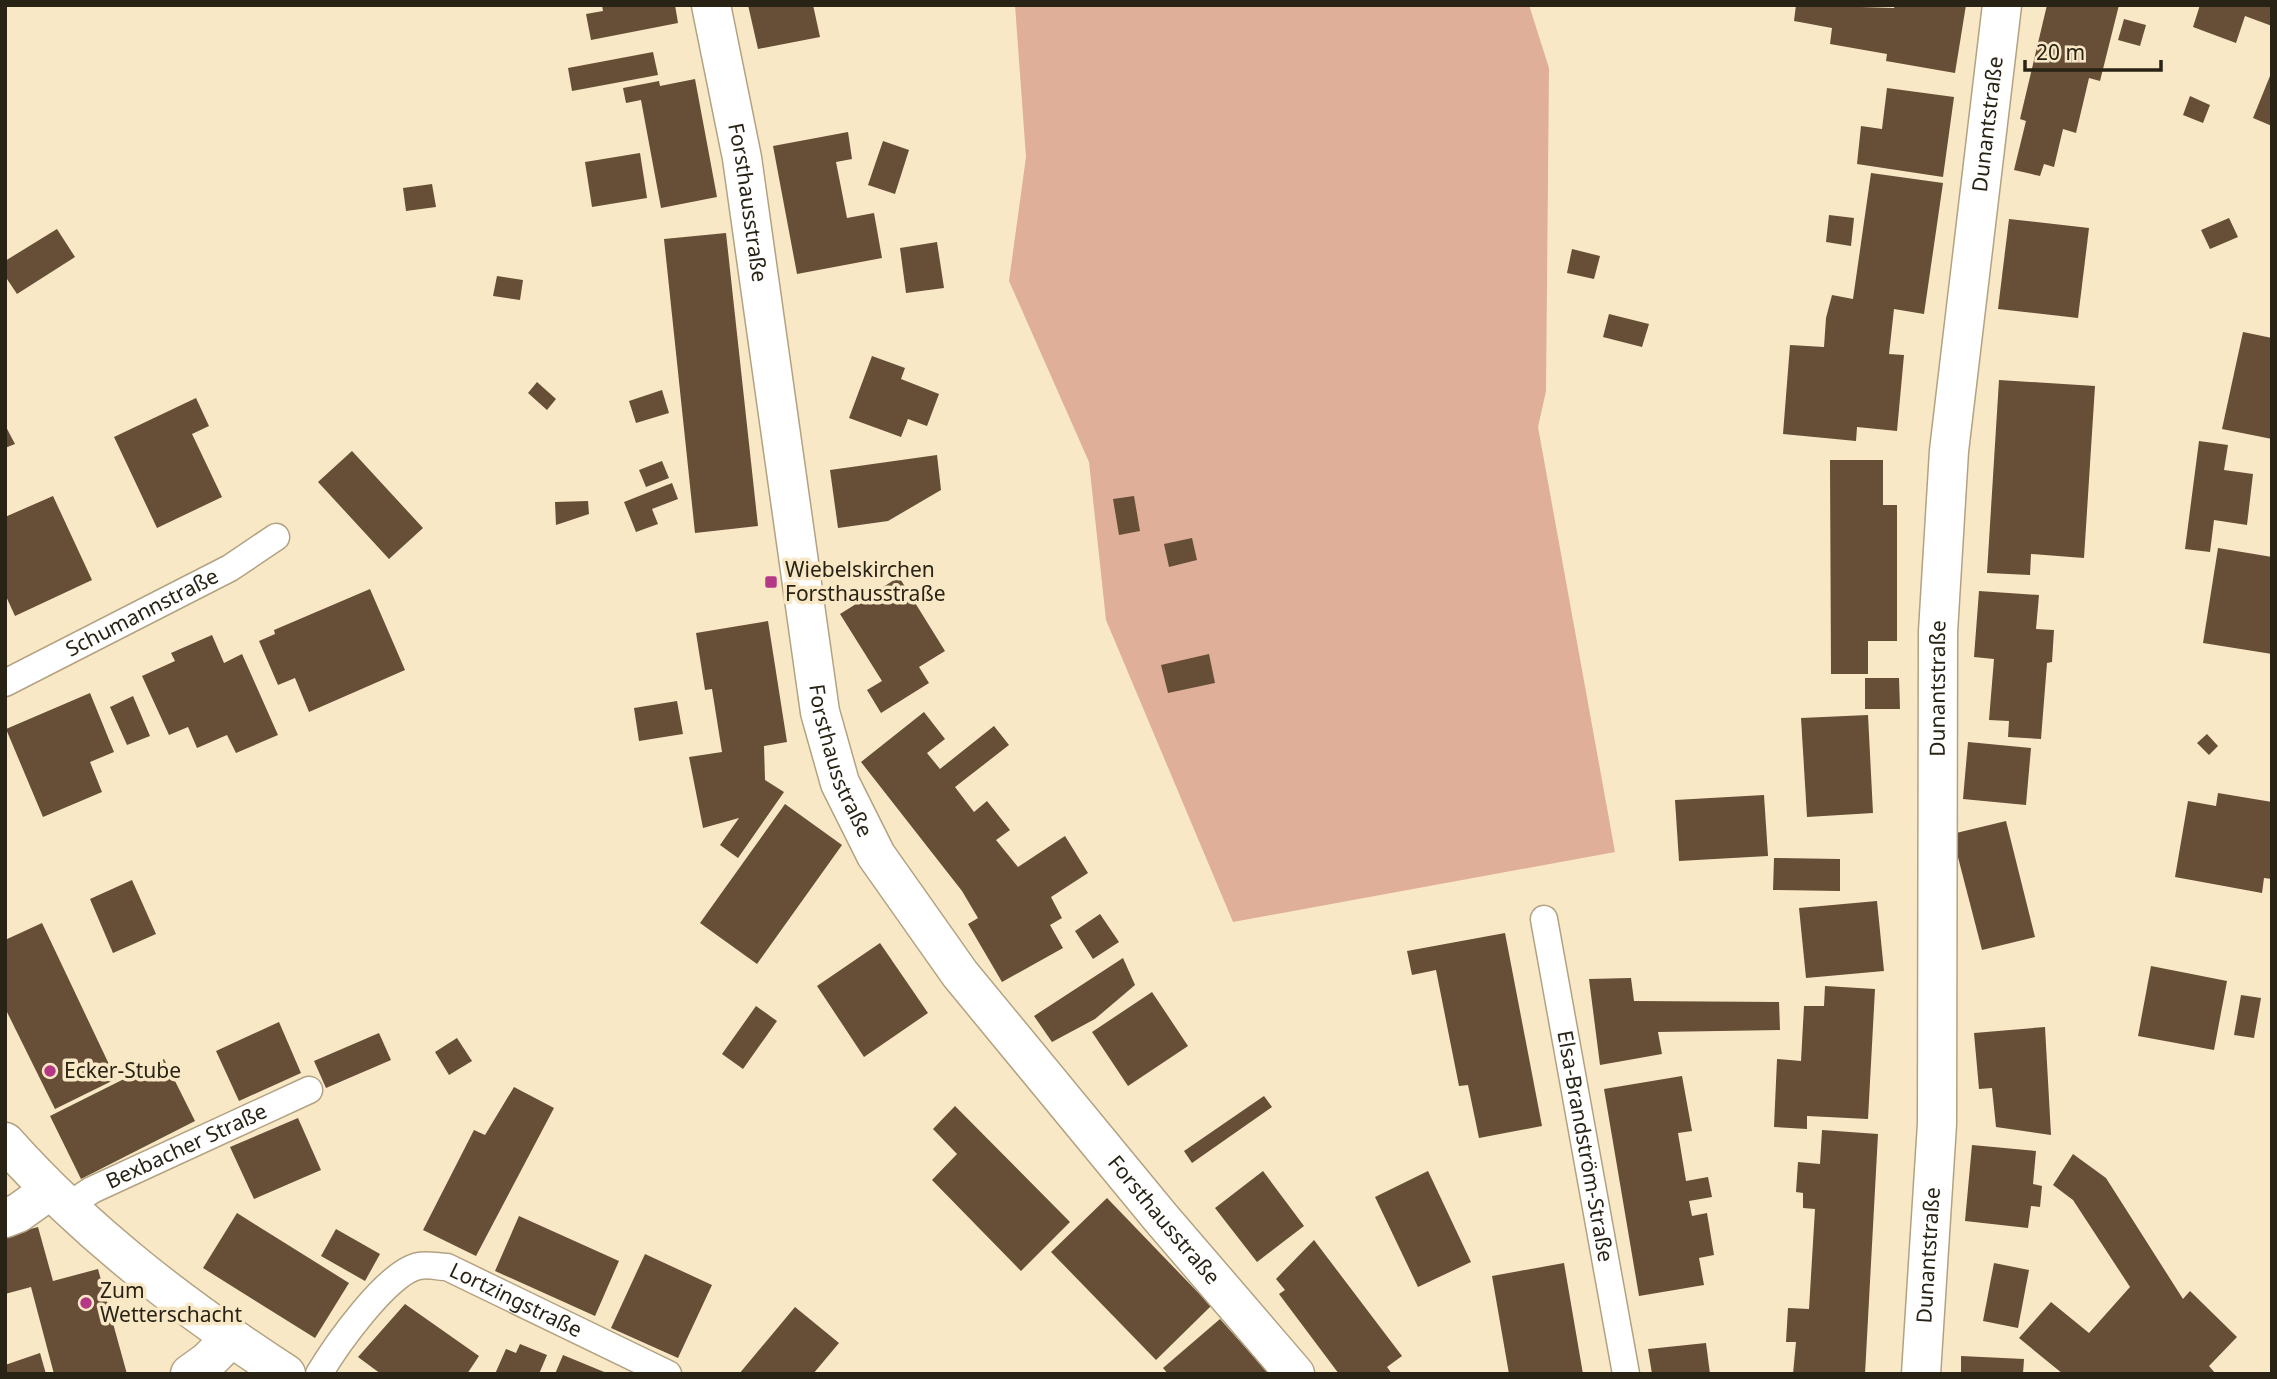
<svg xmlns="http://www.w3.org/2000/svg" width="2277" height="1379" font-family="'Noto Sans',sans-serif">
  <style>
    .green { fill: #dfaf99 }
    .building { fill: #664e37 }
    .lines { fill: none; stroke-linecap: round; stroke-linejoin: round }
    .lane-casing { stroke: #b2a282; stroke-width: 29 }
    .street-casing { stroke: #b2a282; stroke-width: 41 }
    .secondary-casing { stroke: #b2a282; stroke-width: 41 }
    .lane { stroke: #fff; stroke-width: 26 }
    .street { stroke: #fff; stroke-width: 38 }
    .secondary { stroke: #fff; stroke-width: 38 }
    .poi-dot { fill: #b53887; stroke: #f9e8c6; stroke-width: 2.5 }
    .labels { text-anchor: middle; stroke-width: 7; stroke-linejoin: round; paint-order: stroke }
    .street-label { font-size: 21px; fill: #292316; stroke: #f9e8c6 }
    .poi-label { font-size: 21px; fill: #292316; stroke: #f9e8c6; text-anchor: start }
  </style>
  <rect width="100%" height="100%" fill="#f9e8c6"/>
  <polygon class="green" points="1015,5 1529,5 1549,68 1546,391 1538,427 1615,852 1233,922 1106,620 1089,462 1009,281 1026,157"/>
  <g class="building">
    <polygon points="602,5 675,5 678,23 591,40 586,14 603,11"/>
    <polygon points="748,5 813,5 820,37 758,49"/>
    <polygon points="1796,5 1894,8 1895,5 1966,5 1955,73 1886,61 1887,54 1830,44 1832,28 1794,21"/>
    <polygon points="2047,5 2119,5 2100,81 2089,78 2076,133 2063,129 2054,167 2044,164 2040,176 2014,170 2026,121 2020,119"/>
    <polygon points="2200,5 2272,5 2272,26 2245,16 2236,43 2193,27"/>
    <polygon points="2124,19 2146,25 2140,46 2118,40"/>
    <polygon points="653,52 658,75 572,91 568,68"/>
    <polygon points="2272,71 2272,126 2253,118"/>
    <polygon points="695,79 717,197 661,208 641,100 626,103 623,88 659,81 660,86"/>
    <polygon points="1887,88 1954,97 1943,177 1857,164 1861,126 1882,129"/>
    <polygon points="2190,96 2210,105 2203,123 2183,115"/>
    <polygon points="848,132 852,159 836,162 847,218 874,213 882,258 797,274 773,146"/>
    <polygon points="883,141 909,150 895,194 868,185"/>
    <polygon points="640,153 647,198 592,207 585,162"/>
    <polygon points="1871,173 1943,183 1924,314 1894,309 1889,354 1904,355 1897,431 1857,427 1856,441 1783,434 1790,345 1824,347 1826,318 1832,295 1853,299"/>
    <polygon points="432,184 436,207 406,211 403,188"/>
    <polygon points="1829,215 1854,218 1851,246 1826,242"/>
    <polygon points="2229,218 2238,237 2210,249 2201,230"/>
    <polygon points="2009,219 2089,228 2078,318 1998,309"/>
    <polygon points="57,229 75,257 17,294 5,276 5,261"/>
    <polygon points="726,233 758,526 695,533 664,239"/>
    <polygon points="937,242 944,288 906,293 900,248"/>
    <polygon points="1572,249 1600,256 1594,279 1567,273"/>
    <polygon points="497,276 523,280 520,300 493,296"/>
    <polygon points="1609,314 1649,324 1642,347 1603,337"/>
    <polygon points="2243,332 2272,338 2272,439 2222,429"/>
    <polygon points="872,356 905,368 901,379 939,394 927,426 908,419 901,437 849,418"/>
    <polygon points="1999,380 2095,386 2084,558 2031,554 2030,575 1987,573"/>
    <polygon points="537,382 556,399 547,410 528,393"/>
    <polygon points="662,390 669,413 636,423 629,401"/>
    <polygon points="196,398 209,426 192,434 222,497 157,528 114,437"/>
    <polygon points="5,425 15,444 5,448"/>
    <polygon points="2199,441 2228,445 2224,470 2253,474 2247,525 2214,520 2210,552 2185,549"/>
    <polygon points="352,451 423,528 389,559 318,482"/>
    <polygon points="937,455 941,490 888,521 838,528 830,470"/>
    <polygon points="1830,460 1883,460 1883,505 1897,505 1897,641 1868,641 1868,674 1831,674"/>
    <polygon points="662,461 669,478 646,487 639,470"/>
    <polygon points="672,483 678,499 652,509 658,524 636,532 624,502"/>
    <polygon points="53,496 92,580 15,616 5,594 5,517"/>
    <polygon points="1134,496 1140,531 1119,535 1113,499"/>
    <polygon points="588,501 589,514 556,525 555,502"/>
    <polygon points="1192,538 1197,560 1169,567 1164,544"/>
    <polygon points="2218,548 2272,557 2272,654 2203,643"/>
    <polygon points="899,577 945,651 919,667 929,683 881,713 867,690 882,681 840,614"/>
    <polygon points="370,589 405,670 309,712 295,678 278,685 259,641 275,634 274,630"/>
    <polygon points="1979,591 2039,595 2036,629 2054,630 2052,662 2047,663 2041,739 2008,737 2009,721 1989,720 1994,659 1974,657"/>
    <polygon points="768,621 787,742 764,746 765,780 784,792 738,858 720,845 739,818 703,828 689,757 722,752 712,689 705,690 696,633"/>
    <polygon points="212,635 224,663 242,654 278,735 236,753 227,735 197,748 188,727 169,735 142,676 175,661 171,653"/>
    <polygon points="1209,654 1215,683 1168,693 1161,665"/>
    <polygon points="1865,678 1899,678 1900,709 1865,709"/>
    <polygon points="90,693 114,752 90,762 102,792 43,817 6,729"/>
    <polygon points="133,696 150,736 127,745 110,707"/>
    <polygon points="677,701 683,734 639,741 634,708"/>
    <polygon points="924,712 945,739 927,753 940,769 994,726 1009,745 955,787 974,812 987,801 1010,830 996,840 1018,867 1065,836 1088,873 1051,897 1062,918 1050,925 1063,948 1002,982 968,924 978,918 962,891 861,762"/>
    <polygon points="1868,715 1873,813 1807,817 1801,718"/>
    <polygon points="2207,734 2218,746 2209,755 2197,743"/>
    <polygon points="1968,742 2031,748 2026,805 1963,799"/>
    <polygon points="2218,793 2272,802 2272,879 2264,878 2262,893 2175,877 2188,801 2216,806"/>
    <polygon points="1764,795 1768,856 1679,861 1675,800"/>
    <polygon points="785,804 842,845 757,964 700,923"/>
    <polygon points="2006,821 2035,937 1982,950 1952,834"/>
    <polygon points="1774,858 1840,859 1840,891 1773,890"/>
    <polygon points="132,880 156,934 113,953 90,899"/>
    <polygon points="1877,901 1884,971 1806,978 1799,908"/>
    <polygon points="1100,914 1119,942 1093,959 1075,931"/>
    <polygon points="42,923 116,1079 55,1109 5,1008 5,940"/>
    <polygon points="1505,933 1542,1126 1479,1138 1468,1085 1459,1086 1436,970 1412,975 1407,951"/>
    <polygon points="880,943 928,1013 864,1057 817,986"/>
    <polygon points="1123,958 1135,985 1095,1019 1052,1042 1034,1016"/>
    <polygon points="2151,966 2227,981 2214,1050 2138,1036"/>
    <polygon points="1631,978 1634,1001 1779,1002 1780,1030 1658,1032 1662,1054 1600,1065 1589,979"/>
    <polygon points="1825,986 1875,989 1868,1119 1807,1116 1807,1129 1774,1127 1777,1059 1801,1061 1804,1006 1824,1006"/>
    <polygon points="1152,992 1188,1046 1128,1086 1092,1032"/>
    <polygon points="2241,995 2261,998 2254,1038 2234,1035"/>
    <polygon points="756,1006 777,1021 743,1069 722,1054"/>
    <polygon points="279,1022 301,1073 239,1101 216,1051"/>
    <polygon points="2045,1027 2051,1135 1996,1127 1992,1088 1979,1089 1974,1033"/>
    <polygon points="379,1033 391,1060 326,1088 314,1061"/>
    <polygon points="457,1038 472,1061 449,1075 435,1052"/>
    <polygon points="164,1059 195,1121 81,1179 50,1116"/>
    <polygon points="1682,1076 1692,1131 1678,1133 1686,1181 1708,1177 1712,1197 1689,1201 1692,1216 1707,1213 1714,1255 1699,1258 1704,1285 1639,1296 1604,1089"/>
    <polygon points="514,1087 554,1108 476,1256 423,1230 474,1130 485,1135"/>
    <polygon points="1264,1096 1272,1107 1192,1163 1184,1151"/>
    <polygon points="955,1106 1070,1222 1021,1271 932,1180 957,1154 933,1129"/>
    <polygon points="298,1118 321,1170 254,1199 230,1147"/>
    <polygon points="1822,1130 1878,1134 1865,1374 1793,1374 1796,1342 1786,1342 1788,1308 1809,1309 1815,1209 1803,1208 1803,1193 1796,1192 1798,1162 1820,1164"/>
    <polygon points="1972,1145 2036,1151 2033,1184 2042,1186 2040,1207 2031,1206 2028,1228 1965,1221"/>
    <polygon points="2073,1154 2106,1178 2183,1299 2190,1291 2237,1337 2209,1366 2216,1374 2063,1374 2019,1338 2051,1302 2089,1333 2130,1287 2073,1200 2053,1185"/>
    <polygon points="1263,1171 1304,1226 1257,1262 1215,1208"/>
    <polygon points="1428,1171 1471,1262 1418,1287 1375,1197"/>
    <polygon points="1107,1198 1211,1306 1156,1360 1051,1252"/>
    <polygon points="237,1213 349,1283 315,1338 203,1268"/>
    <polygon points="519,1216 619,1261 595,1316 495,1271"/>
    <polygon points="38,1227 53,1281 98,1269 127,1374 54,1374 31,1287 5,1294 5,1236"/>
    <polygon points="336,1229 380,1254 365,1281 321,1256"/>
    <polygon points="1314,1240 1402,1356 1387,1367 1392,1374 1339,1374 1279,1294 1285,1290 1276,1279"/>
    <polygon points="645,1254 712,1285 678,1358 611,1328"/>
    <polygon points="1564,1263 1583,1374 1509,1374 1492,1276"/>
    <polygon points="1994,1263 2029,1270 2018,1328 1983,1321"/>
    <polygon points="405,1304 479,1356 467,1374 381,1374 358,1357"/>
    <polygon points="795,1307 839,1343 813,1374 739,1374"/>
    <polygon points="1220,1319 1269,1374 1168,1374 1163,1368"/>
    <polygon points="1706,1343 1710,1374 1652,1374 1648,1349"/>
    <polygon points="520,1344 547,1355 539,1374 495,1374 506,1349 516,1353"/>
    <polygon points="40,1353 46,1374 5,1374 5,1365"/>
    <polygon points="563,1355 609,1374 555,1374"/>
    <polygon points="1961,1356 2024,1359 2023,1374 1961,1374"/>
  </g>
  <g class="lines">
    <defs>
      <g id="lane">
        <path id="s1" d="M5,683L230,568L276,537"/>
        <path id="s2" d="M1544,919L1626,1374"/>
        <path id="s3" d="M66,1207L92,1190L309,1090"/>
        <path id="s4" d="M319,1374C335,1347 388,1271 419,1266C428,1264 439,1267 447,1267L668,1374"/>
      </g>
      <g id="street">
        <path id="s5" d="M711,5L742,158L820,712L840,783L876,855L960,974L1161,1218L1295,1374"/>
        <polyline points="5,1218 18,1213 49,1191"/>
        <polyline points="190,1374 208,1361 231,1338"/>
        <path id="s6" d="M1921,1374L1937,1124L1938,632L1949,451L2002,5"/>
      </g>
      <path id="secondary" d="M5,1142C87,1234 183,1307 286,1374"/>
    </defs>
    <use href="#lane" class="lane-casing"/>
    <use href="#street" class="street-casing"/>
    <use href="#secondary" class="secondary-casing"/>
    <use href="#lane" class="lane"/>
    <use href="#street" class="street"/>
    <use href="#secondary" class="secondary"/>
  </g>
  <g class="poi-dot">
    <rect x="764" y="575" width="14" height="14" rx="3.5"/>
    <circle cx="50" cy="1071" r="7"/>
    <circle cx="86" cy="1303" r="7"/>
  </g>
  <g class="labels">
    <g class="street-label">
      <text dy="7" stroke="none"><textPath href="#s6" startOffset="1253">Dunantstraße</textPath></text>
      <text dy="7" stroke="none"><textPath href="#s5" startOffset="201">Forsthausstraße</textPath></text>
      <text dy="7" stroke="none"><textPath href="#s1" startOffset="154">Schumannstraße</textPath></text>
      <text dy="7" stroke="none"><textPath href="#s6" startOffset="686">Dunantstraße</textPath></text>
      <text dy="7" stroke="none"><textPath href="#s5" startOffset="768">Forsthausstraße</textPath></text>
      <text dy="7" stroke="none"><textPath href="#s2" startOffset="231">Elsa-Brandström-Straße</textPath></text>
      <text dy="7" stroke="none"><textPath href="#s3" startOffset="135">Bexbacher Straße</textPath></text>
      <text dy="7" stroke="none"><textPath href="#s5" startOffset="1335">Forsthausstraße</textPath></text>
      <text dy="7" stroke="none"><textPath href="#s6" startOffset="119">Dunantstraße</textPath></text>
      <text dy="7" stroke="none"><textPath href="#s4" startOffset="254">Lortzingstraße</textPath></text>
    </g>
    <g class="poi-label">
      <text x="785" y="577">Wiebelskirchen<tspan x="785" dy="24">Forsthausstraße</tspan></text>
      <text x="64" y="1078">Ecker-Stube</text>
      <text x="100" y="1298">Zum<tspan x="100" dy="24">Wetterschacht</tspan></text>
    </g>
  </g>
  <rect width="2277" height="1379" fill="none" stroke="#292316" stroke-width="14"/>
  <path d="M2025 60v10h136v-10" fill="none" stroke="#292316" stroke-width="3.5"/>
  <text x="2036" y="60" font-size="21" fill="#292316" stroke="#f9e8c6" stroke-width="5" paint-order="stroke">20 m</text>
</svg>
